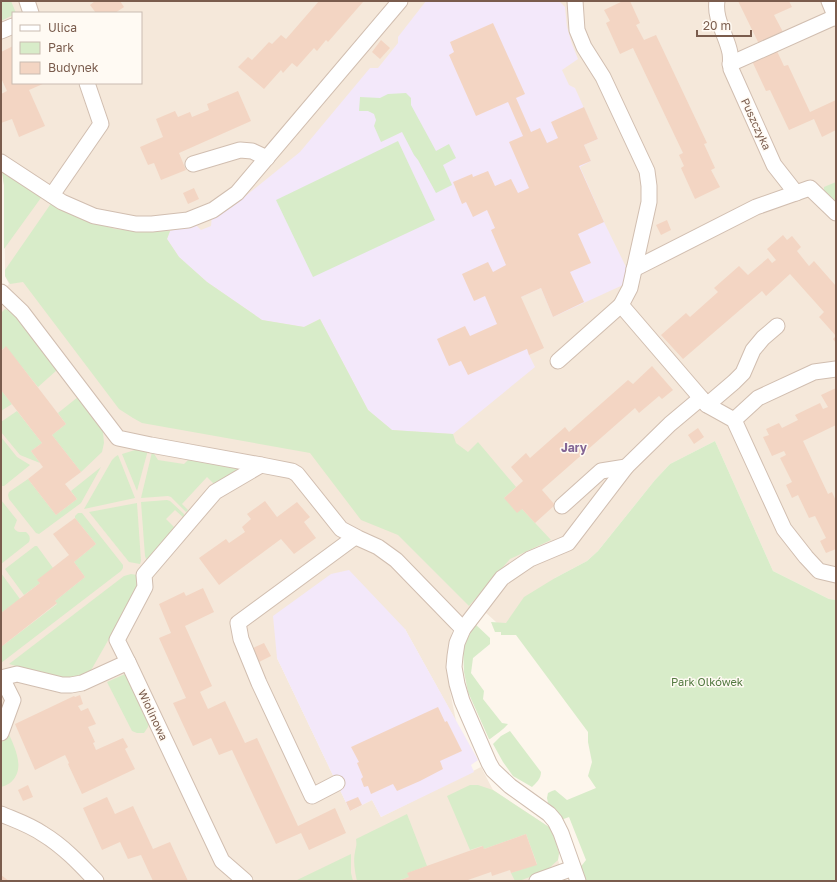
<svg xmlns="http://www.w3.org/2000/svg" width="837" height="882" font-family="'Golos Text',sans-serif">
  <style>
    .residential { fill: #f5e8da; fill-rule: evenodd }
    .education { fill: #f3e8fa }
    .green { fill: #d8ecc9 }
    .building { fill: #f3d5c3 }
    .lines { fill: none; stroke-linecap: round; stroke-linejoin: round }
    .street-casing { stroke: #d1beb0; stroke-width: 17 }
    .street { stroke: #fff; stroke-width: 15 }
    .labels { text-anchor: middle; stroke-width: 3; stroke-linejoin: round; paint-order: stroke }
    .street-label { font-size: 11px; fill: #7a5c4d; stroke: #fffaf3 }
    .park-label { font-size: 11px; fill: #537a41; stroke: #fffaf3 }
    .neighbourhood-label { font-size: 12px; font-weight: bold; fill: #846695; stroke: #fffaf3 }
  </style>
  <rect width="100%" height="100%" fill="#fdf6ec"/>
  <path class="residential" d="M1,1H836V600L829,599L773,571L715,441L670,464L655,480L598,551L587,561L555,578L502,629L495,621L476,604L466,616H457L448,623L452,631L448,668L450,691L456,721L405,629L277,658L350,811L372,800L381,817L481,767L493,790L552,829L559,853L558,860L565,881H1V292L9,284L5,276L4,185L1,167ZM13,13H141V83H13Z"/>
  <g class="education">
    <polygon points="426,1 559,1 565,7 567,27 572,44 578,59 562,70 569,85 575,88 598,139 584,145 591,161 580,167 604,222 627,269 623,285 553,317 541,288 521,297 529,355 535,367 453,434 392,430 368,410 320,319 304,327 262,320 207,282 179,257 167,239 170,231 195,224 201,230 211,226 212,216 232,207 300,152 370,68 378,68 398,43 398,37"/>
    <polygon points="349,570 405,629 478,760 471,765 474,772 381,817 372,800 350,811 277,658 273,616 331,574"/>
  </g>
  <g class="green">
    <polygon points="1,1 11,1 16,13 13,13 13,15 1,21"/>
    <polygon points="406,93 411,98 411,105 436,151 449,144 456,158 443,165 452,185 436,193 418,160 414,155 402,132 381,142 374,126 376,120 374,114 368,111 359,111 360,97 380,98 388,94"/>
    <polygon points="398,141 435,220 313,277 276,200"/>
    <polygon points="2,171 43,195 4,249 4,185"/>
    <polygon points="836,182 836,204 824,192 824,187"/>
    <polygon points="52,202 91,222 115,229 142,232 170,231 167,239 179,257 207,282 262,320 304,327 320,319 368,410 392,430 453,434 456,443 468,452 478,442 516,487 504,498 522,509 551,540 510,559 469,606 398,535 361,520 310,453 142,423 133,418 119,409 23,282 10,284 5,276 5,270"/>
    <polygon points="5,309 10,311 18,317 57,370 38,387 6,347 1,350 1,313"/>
    <polygon points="1,390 12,404 1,411"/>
    <polygon points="78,397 100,425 103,432 104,443 102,452 81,472 52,435 66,424 58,413"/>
    <polygon points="17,411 42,443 31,451 40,463 20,455 1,432 1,422"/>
    <polygon points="1,437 17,457 30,465 4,486 1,486"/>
    <polygon points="715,441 773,571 829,599 836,600 836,881 584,881 579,869 586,860 569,817 561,820 548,803 547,798 548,793 552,791 555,790 567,800 596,788 588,776 592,762 588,742 588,732 516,635 501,635 501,632 495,632 491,622 506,623 524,597 555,578 587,561 598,551 655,480 670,464"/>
    <polygon points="135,450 148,450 137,491 122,454"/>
    <polygon points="152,452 153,452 158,460 184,464 191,457 238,467 237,470 215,485 207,477 182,504 188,510 186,512 171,497 168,496 141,498"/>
    <polygon points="118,455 135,498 84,509 112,460 115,457"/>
    <polygon points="101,467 81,503 39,534 36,533 9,499 8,495 9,492 28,479 56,515 77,499 71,491"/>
    <path d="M1,500L17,520L14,528C17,533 21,532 26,532C29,535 31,537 29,542L1,564Z"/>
    <polygon points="167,500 170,501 184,514 184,518 175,510 166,519 175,528 149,558 146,559 145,556 141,502"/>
    <polygon points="137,503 141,561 140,564 129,562 89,512"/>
    <polygon points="78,513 82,513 123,565 123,568 121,571 1,663 1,647 57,604 55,601 85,577 74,562 96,544 75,518 75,516"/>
    <polygon points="35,546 37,546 53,568 38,580 40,583 24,595 5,569"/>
    <polygon points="1,573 20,599 1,613"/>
    <polygon points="131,574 137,575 138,588 90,672 81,676 68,679 58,678 9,664 124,576"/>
    <path d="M475,624L490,638V644L473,658L471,673L484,691L483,699L502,723L508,724C503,730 496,734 490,739H489L468,692L464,672L463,647Z"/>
    <polygon points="125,674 149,722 148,727 144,733 137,733 132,731 107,682"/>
    <path d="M7,730C14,746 27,769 10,783C7,785 4,786 1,787V745Z"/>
    <path d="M510,731L541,772C541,779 536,783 532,787L513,776L503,762L493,744L501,736Z"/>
    <polygon points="470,785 478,785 493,790 552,829 559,853 558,860 546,871 519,881 515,881 511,873 537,864 526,834 484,849 482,846 470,850 447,796"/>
    <path d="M407,814L427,866L408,873L409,877L397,881H357C355,873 353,860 355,852C356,846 357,846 356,839Z"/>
    <polygon points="351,854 351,873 353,881 295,881"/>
  </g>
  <g class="building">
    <polygon points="95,1 120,1 124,7 115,13 96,13 90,5"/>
    <polygon points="319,1 361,1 363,2 328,42 326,40 317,51 314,48 297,67 292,63 283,73 281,70 264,89 238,67 248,57 252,60 269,42 272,44 281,35 286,39"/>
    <polygon points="623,1 630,1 640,23 636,25 644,40 656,35 707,143 704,144 715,168 711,170 720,187 695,199 681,168 684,166 679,155 683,153 633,48 620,54 606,23 610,21 604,10"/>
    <polygon points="738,1 789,1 792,7 774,15 783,32 759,44"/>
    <polygon points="493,23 525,94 516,98 531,132 540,128 547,143 558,138 551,122 584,107 598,139 584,145 591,161 579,166 604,222 578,234 591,263 570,272 584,302 553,317 541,288 521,297 544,348 529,355 527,349 468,375 461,361 449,366 437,339 465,326 470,336 497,324 485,296 474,301 462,274 488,262 493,272 506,265 491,230 495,228 487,210 473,217 466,202 462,204 453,182 472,174 473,177 488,171 495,186 511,179 518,193 529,188 509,142 523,136 508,102 476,116 449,55 454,52 450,42"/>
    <polygon points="381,40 390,48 380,59 372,52"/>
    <polygon points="13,46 13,83 45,83 29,90 45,126 19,137 12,119 1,123 1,94 7,91 1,78 1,52"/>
    <polygon points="776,49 784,66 788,65 810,112 836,100 836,130 822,137 814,119 789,130 770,90 766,91 752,61"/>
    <polygon points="238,91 251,121 179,153 186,170 161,180 154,163 148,165 140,147 163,137 156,119 175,111 178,117 190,112 192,117 209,110 207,104"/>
    <polygon points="194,188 199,199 188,204 183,193"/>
    <polygon points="667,220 671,230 661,235 656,225"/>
    <polygon points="783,235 787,240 792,236 801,247 797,251 809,266 814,261 836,286 836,343 833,339 836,336 819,317 824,312 790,274 766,296 762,291 683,359 661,335 686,313 690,317 718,292 714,288 739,266 748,275 768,258 772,263 776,260 767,249"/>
    <polygon points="6,346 66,424 52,435 81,472 65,484 77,499 56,515 28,479 43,467 31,451 42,443 1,390 1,351"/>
    <polygon points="652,366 673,390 662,399 659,396 639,413 635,408 544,488 542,490 555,505 535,523 522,509 517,513 504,498 523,481 511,467 526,453 530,458 565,427 569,432 628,380 633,384"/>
    <polygon points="836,388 836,425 803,441 828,494 832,492 836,501 836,549 826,553 820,541 826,538 815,516 809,518 798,495 792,498 786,485 792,482 780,458 786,455 784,451 772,456 763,437 769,435 766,429 779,423 782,428 798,420 795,415 820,403 823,409 828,407 821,395"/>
    <polygon points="698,428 704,437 694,444 688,435"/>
    <polygon points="265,501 277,517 297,502 310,517 304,522 316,538 294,554 281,539 219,585 199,558 226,539 229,543 245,532 242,527 251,519 247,514"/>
    <polygon points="75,518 96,544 74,562 85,577 55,601 57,603 1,647 1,613 40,583 37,580 69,555 53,534"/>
    <polygon points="203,588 214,612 185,626 212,686 200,692 208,709 225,701 245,743 257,738 298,826 335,808 346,833 309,850 301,833 276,844 232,750 219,755 211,738 193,746 173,703 186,698 159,638 171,633 159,604 184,592 186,596"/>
    <polygon points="264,643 271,656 259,662 253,648"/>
    <polygon points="80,695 83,704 78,706 81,711 88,708 96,724 88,727 95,742 93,743 96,750 123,738 128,747 125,749 135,769 82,794 68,764 69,763 65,755 35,770 15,724 74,696 75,697"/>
    <polygon points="438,707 445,722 447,721 462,751 440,761 443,769 420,781 397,791 393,784 371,794 368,786 364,787 361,779 363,777 357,763 359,762 351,747"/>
    <polygon points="28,785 33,797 23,801 18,790"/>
    <polygon points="107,797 115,814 133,806 153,849 170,842 188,881 153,881 141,855 128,859 120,842 102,850 83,808"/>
    <polygon points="358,797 362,805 350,811 346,802"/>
    <polygon points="526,834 537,865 511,873 510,870 492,876 491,872 465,881 398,881 409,877 407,873 483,846 484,849"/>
    <polygon points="1,875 9,881 1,881"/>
  </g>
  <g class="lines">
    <defs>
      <g id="street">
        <polyline points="27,1 31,13"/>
        <polyline points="575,1 577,30 584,47 603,77 647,171 649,186 649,202 630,288 621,305 707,405 734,420 784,529 806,557 819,571 836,575"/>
        <path d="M717,1C714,19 727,36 730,53C731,58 730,64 731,69L774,165L796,193"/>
        <polyline points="829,1 836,18"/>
        <polyline points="1,31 13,26"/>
        <polyline points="730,64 835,17"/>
        <polyline points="1,162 62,202 94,216 136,224 152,224 188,220 213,210 237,193 400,1"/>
        <polyline points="193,164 240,150 252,151 267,158"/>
        <polyline points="52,195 101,124 87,83"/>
        <polyline points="634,269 756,207 810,188 836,213"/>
        <polyline points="1,292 22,312 118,438 151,445 261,465 292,471 297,474 341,529 358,538 378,547 396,560 463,629"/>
        <polyline points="558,361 621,305"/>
        <polyline points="707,405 734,382 743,373 753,350 763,338 777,326"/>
        <polyline points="734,420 758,398 814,372 836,369"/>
        <polyline points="562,506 601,471 626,467"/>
        <polyline points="128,662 117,640 145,587 144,575 215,492 261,465"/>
        <polyline points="1,678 17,674 62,685 71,685 82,683 128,662 222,861 245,881"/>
        <polyline points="1,733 13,700 2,678"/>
        <polyline points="337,783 312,796 259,683 241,639 238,623 355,537"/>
        <path d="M1,814C15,820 30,825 43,834C63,846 80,864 96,881"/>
        <polyline points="537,881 573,868"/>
        <polyline points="578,881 561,833 555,821 549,814 510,786 493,770 489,763 462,701 457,684 454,667 455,656 457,643 463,629 502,578 530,559 568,543 626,467 670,424 701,398"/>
      </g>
    </defs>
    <use href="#street" class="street-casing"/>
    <use href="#street" class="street"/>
  </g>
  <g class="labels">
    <g class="street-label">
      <text transform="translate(756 124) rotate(65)" y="4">Puszczyka</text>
      <text transform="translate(153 715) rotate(65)" y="4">Wiolinowa</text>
    </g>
    <g class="park-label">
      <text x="707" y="686">Park Olkówek</text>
    </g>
    <g class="neighbourhood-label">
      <text x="574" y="452">Jary</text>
    </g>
  </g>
  <rect width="837" height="882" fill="none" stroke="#7a5c4d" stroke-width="4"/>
  <rect x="12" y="12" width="130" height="72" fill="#fffaf3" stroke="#cabbb1"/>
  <rect x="20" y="25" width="20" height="6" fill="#ffffff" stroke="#cabbb1"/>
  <text x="48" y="32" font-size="12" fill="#7a5c4d">Ulica</text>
  <rect x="20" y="42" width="20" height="12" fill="#d8ecc9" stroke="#cabbb1"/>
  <text x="48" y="52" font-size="12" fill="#7a5c4d">Park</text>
  <rect x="20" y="62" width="20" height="12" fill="#f3d5c3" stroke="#cabbb1"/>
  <text x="48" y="72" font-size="12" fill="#7a5c4d">Budynek</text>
  <path d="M697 30v6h54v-6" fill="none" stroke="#7a5c4d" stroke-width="2"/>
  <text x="703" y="30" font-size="12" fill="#7a5c4d" stroke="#fffaf3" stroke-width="3" paint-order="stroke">20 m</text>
</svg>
